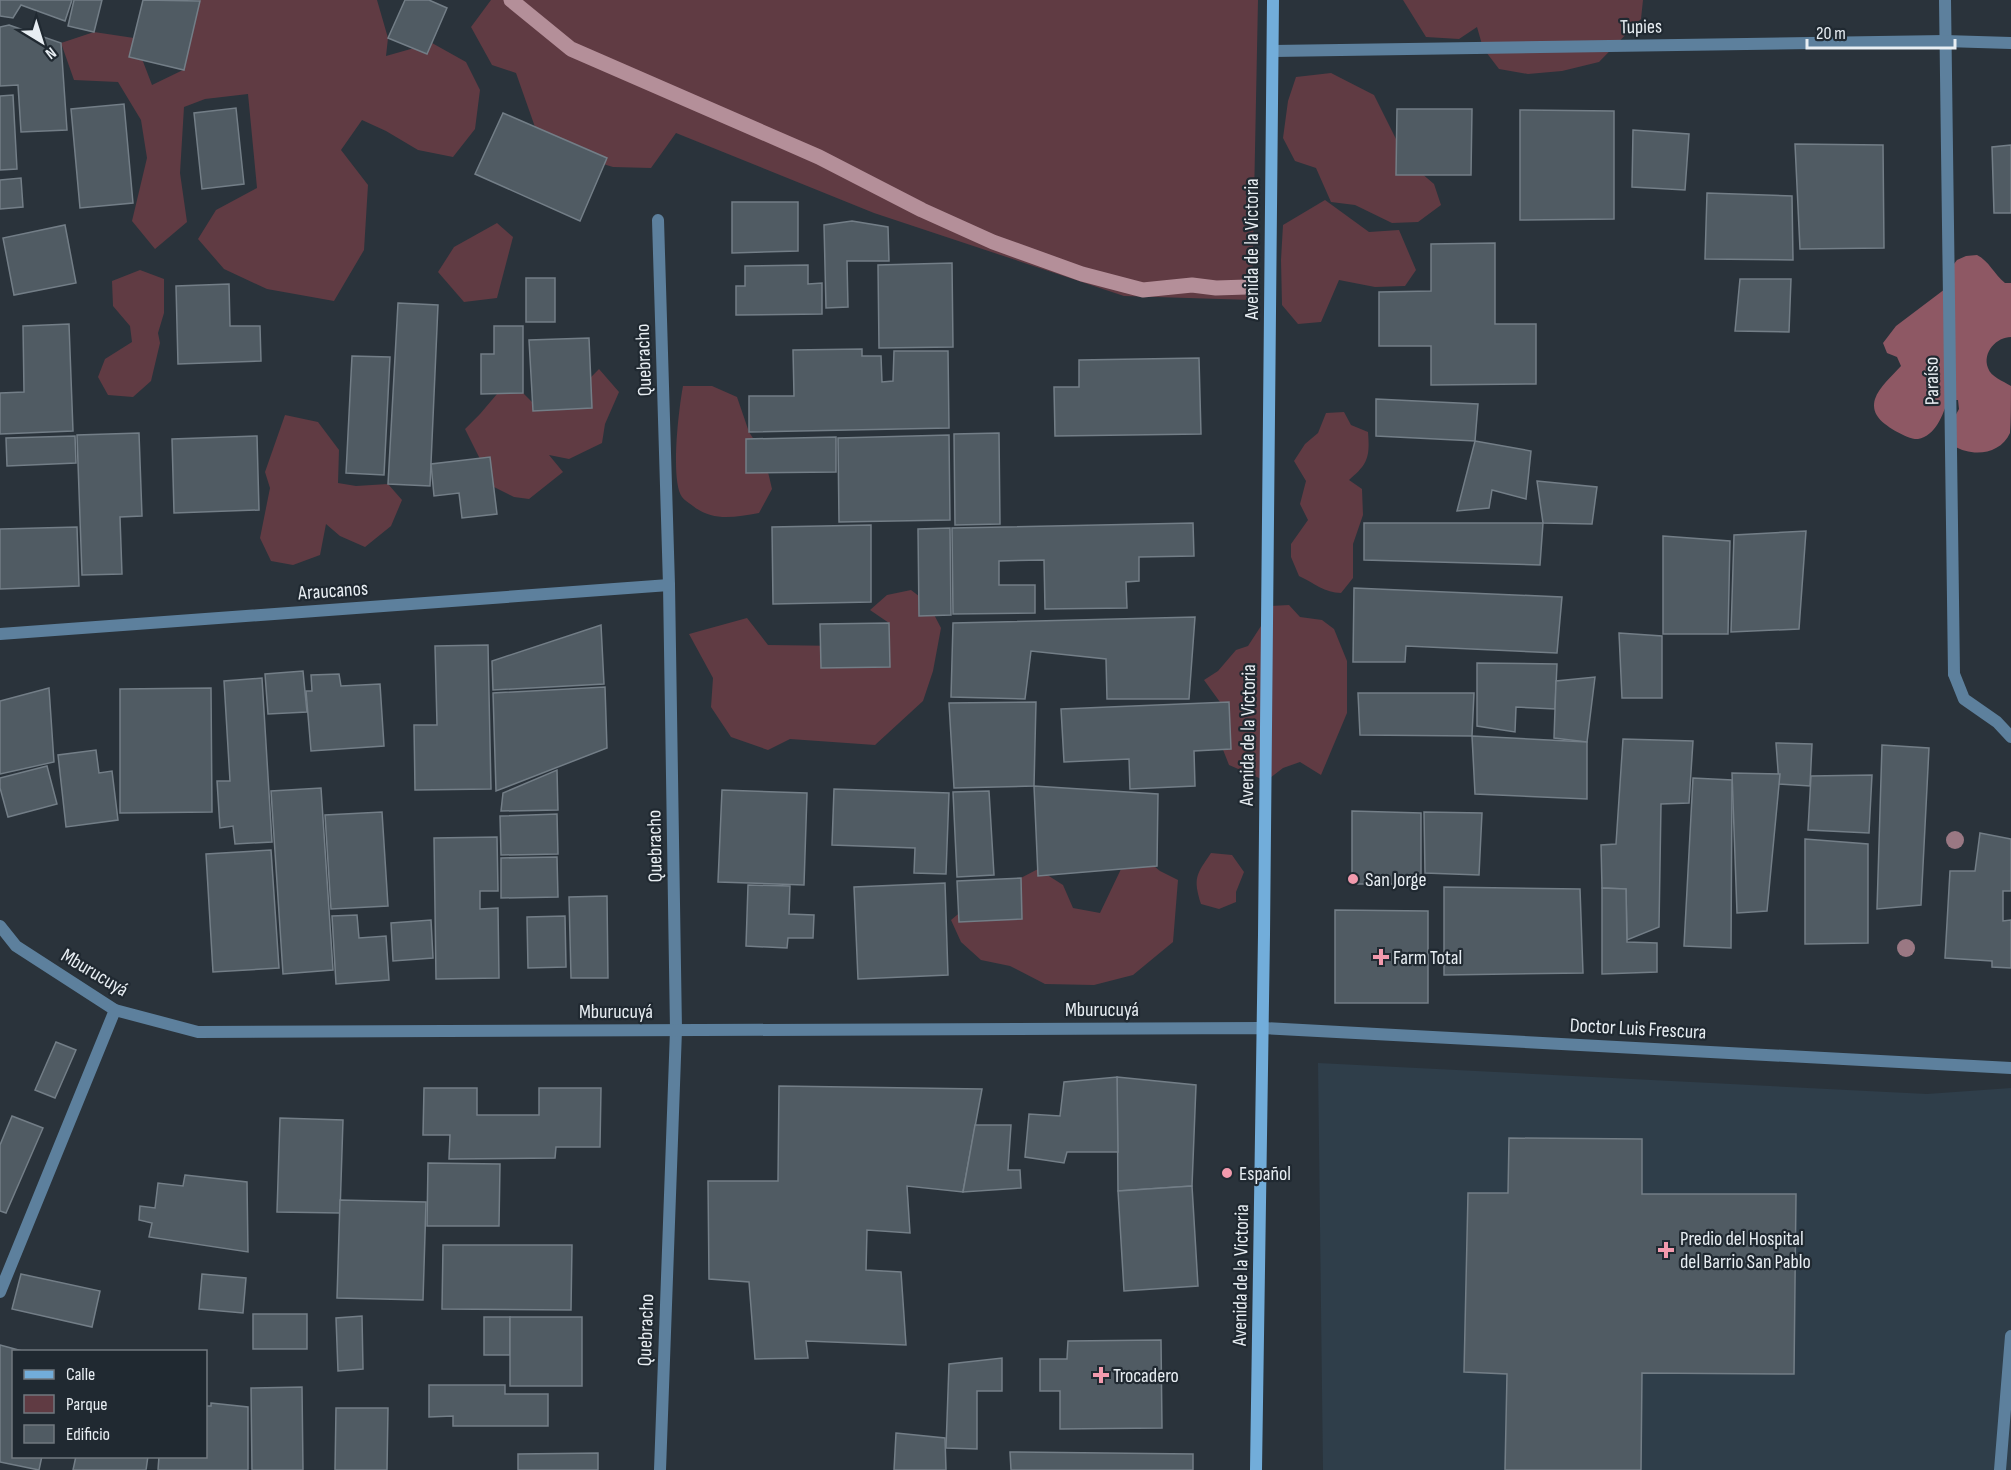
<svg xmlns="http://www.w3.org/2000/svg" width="2011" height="1470" font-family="'Sofia Sans Condensed',sans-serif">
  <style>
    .built { fill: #2f3e4a }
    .green { fill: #603b43 }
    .forest { fill: #8e5864 }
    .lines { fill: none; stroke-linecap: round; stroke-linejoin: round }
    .stream { stroke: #b48f99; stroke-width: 15 }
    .building { fill: #505b63; stroke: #737e87; stroke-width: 1.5 }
    .service { stroke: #5d809d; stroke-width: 12 }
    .minor { stroke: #5d809d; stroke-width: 12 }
    .secondary { stroke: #72adda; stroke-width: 12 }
    .tree { fill: #9a7883 }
    .poi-dot { fill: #f29aad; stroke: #202931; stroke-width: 2 }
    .labels { text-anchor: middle; stroke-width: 4.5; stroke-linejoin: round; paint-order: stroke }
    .street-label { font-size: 20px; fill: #e8eef3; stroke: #202931 }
    .poi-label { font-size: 20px; fill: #e8eef3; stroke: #202931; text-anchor: start }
  </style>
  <rect width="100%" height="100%" fill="#2a333b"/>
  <polygon class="built" points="1318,1063 1927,1094 2011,1088 2011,1470 1323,1470"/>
  <g class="green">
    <polygon points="199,0 377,0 388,38 386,56 432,43 466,62 480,90 475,129 453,157 418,150 386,131 362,120 341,150 368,185 364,250 334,301 267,289 224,269 198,239 216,210 257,188 248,94 205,99 184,107 180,173 187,222 155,249 132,221 147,158 141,120 118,82 74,80 61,43 94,32 134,38 152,85 183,70 177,35"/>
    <polygon points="491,0 1258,0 1252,300 1124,296 874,213 676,133 651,168 613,167 573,155 535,127 516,73 492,65 471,27"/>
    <polygon points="1403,0 1643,0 1641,19 1599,62 1562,71 1528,74 1499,69 1483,48 1477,27 1459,39 1426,37"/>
    <polygon points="1331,73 1374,95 1407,161 1434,184 1441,205 1418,222 1392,223 1355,205 1331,202 1316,168 1295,161 1283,138 1288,101 1296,77"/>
    <polygon points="1325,200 1369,232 1399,230 1416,270 1405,286 1375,287 1339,280 1321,322 1298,324 1282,305 1281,260 1283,225"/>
    <polygon points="497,223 513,237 497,298 464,302 438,272 454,247"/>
    <polygon points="140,270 164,279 164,313 158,333 160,343 151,381 133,397 108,395 98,377 105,359 132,342 130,326 113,306 112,281"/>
    <path d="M599,369L619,392L605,424L602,443L569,459L549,455L563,472L529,499L514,497L494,487L465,429L480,414L497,394L523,393L541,411C568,399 579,390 599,369Z"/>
    <path d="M683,386H712L737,397L749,432L764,455L772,489L759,513C735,517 713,522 693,506C689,503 684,500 682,497C670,480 679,407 683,386Z"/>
    <path d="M1344,412L1351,425L1368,432C1370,457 1368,464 1349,480L1362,489L1363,515L1353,544V578L1341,593C1325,593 1314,583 1299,576L1291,557V544L1308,520L1300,504L1306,481L1294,461L1305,444L1318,433L1326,413Z"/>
    <polygon points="285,415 318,422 339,450 338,483 356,486 388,484 402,500 391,526 365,547 340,536 326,524 320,555 293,565 271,561 260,538 270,488 265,472"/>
    <polygon points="911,590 928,603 941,628 933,671 923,701 875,745 790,739 768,750 731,737 711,707 713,678 689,634 747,618 768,645 845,646 873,667 890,649 889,623 870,610 887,595"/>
    <polygon points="1289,605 1300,617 1322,620 1334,629 1347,661 1347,713 1321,775 1300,762 1283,768 1266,781 1229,765 1220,742 1230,716 1204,680 1218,671 1236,650 1248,646 1261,626 1268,606"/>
    <path d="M1211,853L1232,855L1244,872L1236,892V902L1219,909L1201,904C1193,878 1196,875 1211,853Z"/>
    <polygon points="1143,857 1160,871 1178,880 1173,942 1133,975 1094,985 1045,984 1010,966 981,960 961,942 951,920 969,905 1038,869 1063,885 1073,908 1100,913 1121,869"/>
  </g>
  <path class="forest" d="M1977,255C1989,261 1994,274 2005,283H2011V337C1997,337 1982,352 1988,368C1991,377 2003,381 2011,386C2011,397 2011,424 2010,433C2000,455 1972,457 1954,446L1949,427L1959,409L1958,400H1948C1943,414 1936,436 1918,439C1908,440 1883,425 1878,417C1874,412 1873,405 1875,399C1879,387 1892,376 1901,366L1897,357L1887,353L1883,343L1896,326L1945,289L1950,269L1957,260L1966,256Z"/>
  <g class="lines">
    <polyline class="stream" points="511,0 571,49 819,157 922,210 993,242 1082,274 1143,290 1192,285 1216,288 1247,287"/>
  </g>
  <g class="building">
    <polygon points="0,0 72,0 65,21 21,5 13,18 0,16"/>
    <polygon points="74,0 102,0 94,32 68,26"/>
    <polygon points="143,0 200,1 184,70 129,57"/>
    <polygon points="405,0 429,0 447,8 427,54 388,38"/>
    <polygon points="9,25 61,43 67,130 21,132 18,85 0,86 0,27"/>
    <polygon points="13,95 17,169 0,170 0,96"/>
    <polygon points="124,104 133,203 80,208 71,109"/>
    <polygon points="236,108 244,184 202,189 194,113"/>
    <polygon points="1397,109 1472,109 1471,175 1396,175"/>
    <polygon points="1520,110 1614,111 1614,219 1520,220"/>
    <polygon points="503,113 607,158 580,221 475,174"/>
    <polygon points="1633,130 1689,134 1685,190 1632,187"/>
    <polygon points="1795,144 1883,145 1884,248 1800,249"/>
    <polygon points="2011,145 2011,213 1994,213 1992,147"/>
    <polygon points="21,178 23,207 0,209 0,180"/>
    <polygon points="1707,193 1792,196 1793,260 1705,259"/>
    <polygon points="732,202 798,202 798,251 732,253"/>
    <polygon points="852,221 888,227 889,261 847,261 848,307 826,308 824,225"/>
    <polygon points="65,225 76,283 14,295 3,238"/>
    <polygon points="1495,243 1495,324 1536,324 1536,384 1431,385 1431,346 1379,346 1379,292 1431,291 1431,244"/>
    <polygon points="952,263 953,347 879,348 878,265"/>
    <polygon points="808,265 808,284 822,283 822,314 736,315 736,286 745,286 745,266"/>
    <rect x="526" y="278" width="29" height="44"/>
    <polygon points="1740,279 1791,279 1789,332 1735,331"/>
    <polygon points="229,284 230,326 260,326 261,361 178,364 176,286"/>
    <polygon points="398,303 438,305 430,486 388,484"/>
    <polygon points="69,324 73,431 0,434 0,393 24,392 23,326"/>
    <polygon points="494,326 523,326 523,393 481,394 481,354 494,354"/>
    <polygon points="589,338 592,408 533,411 529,340"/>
    <polygon points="862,349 862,356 881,356 882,382 893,381 894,351 948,351 949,428 749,432 749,396 794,396 793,350"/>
    <polygon points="352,356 390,357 384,475 346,473"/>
    <polygon points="1199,358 1201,434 1055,436 1054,387 1079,387 1079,360"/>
    <polygon points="1376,399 1478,404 1475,441 1376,436"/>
    <polygon points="139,433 142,516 120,517 122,574 82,575 77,435"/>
    <polygon points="999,433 1000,524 955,525 954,434"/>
    <polygon points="949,435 950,520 839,522 838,438"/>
    <polygon points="75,436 76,463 7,466 6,438"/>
    <polygon points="257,436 259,510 174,513 172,439"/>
    <polygon points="836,437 836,472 746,473 746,439"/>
    <polygon points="1475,441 1531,451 1526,499 1492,490 1489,508 1457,511"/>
    <polygon points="490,457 497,514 462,518 459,493 434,496 431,464"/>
    <polygon points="1537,481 1597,487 1592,524 1543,523"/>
    <polygon points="1193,523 1194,556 1139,557 1139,581 1126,582 1127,608 1045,609 1044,560 999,561 999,585 1035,585 1035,613 953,614 952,528"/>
    <polygon points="1364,523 1543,523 1540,565 1364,560"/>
    <polygon points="871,525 871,602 773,604 772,527"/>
    <polygon points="77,527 79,586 0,589 0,529"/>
    <polygon points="950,528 951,615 919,616 918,529"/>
    <polygon points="1806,531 1799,629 1731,632 1734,535"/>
    <polygon points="1663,536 1730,541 1728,634 1663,634"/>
    <polygon points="1354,588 1562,597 1557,653 1406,646 1405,662 1353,662"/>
    <polygon points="1195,617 1189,699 1107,699 1106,659 1031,651 1025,699 951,697 953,623"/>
    <polygon points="889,623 890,667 821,668 820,624"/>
    <polygon points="601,625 604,684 493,690 492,661"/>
    <polygon points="1619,633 1662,636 1662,698 1622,698"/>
    <polygon points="488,645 491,789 415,790 414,725 437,725 435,646"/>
    <polygon points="1477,663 1557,664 1555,709 1516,707 1515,732 1477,726"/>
    <polygon points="303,671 307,712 268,714 265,674"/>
    <polygon points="339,674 341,686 380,684 384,746 311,751 306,691 312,691 311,675"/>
    <polygon points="1595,677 1587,742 1554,738 1556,681"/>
    <polygon points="262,678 272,842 235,844 233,826 220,828 217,781 230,781 224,681"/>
    <polygon points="605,687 607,748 496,791 493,693"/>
    <polygon points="49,688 54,762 0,774 0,701"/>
    <polygon points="211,688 212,812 120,813 120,689"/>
    <polygon points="1358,693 1474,693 1472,736 1360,735"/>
    <polygon points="1036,702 1034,786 954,788 949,703"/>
    <polygon points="1229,702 1231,749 1194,751 1195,786 1130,789 1129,759 1064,762 1061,709"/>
    <polygon points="1472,736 1587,742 1587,799 1475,794"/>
    <polygon points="1623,739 1693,741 1689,803 1661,804 1659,927 1627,940 1626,889 1602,888 1601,845 1616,844"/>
    <polygon points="1776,743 1812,744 1810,786 1779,784"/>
    <polygon points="1882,745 1929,748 1921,905 1877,909"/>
    <polygon points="96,750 99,773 112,771 118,820 66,827 58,755"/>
    <polygon points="47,766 57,804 8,817 0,788 0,778"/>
    <polygon points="557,770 558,810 501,811 503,793"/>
    <polygon points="1732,773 1780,774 1767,911 1737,913"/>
    <polygon points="1872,775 1869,833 1808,830 1811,776"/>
    <polygon points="1693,778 1732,780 1731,948 1684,946"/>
    <polygon points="1034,786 1158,794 1157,866 1038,876"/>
    <polygon points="321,788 333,970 283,974 271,791"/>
    <polygon points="834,789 949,793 946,874 914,873 915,848 832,845"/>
    <polygon points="722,790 807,793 804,885 718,882"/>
    <polygon points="989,791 994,875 957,877 953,792"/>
    <polygon points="1352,811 1421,813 1421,884 1352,884"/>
    <polygon points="382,812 388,906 331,909 325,815"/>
    <polygon points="1424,812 1482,813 1479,875 1425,873"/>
    <polygon points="557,814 558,854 501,855 500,816"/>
    <polygon points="1980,833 2011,839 2011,891 2003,891 2003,921 2011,920 2011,968 1992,967 1992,961 1945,958 1950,871 1975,871"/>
    <polygon points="497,837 498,891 480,891 480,909 498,908 499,978 436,979 434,838"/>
    <polygon points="1805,839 1868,844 1868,943 1805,944"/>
    <polygon points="271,850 279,968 213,972 206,854"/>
    <polygon points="557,857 558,897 501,898 501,858"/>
    <polygon points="1021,878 1022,919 959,922 957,881"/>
    <polygon points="945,883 948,975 858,979 854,887"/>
    <polygon points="748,885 790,886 789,914 814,915 813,938 788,938 787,948 746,946"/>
    <polygon points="1444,887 1580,889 1583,973 1444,975"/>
    <polygon points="1602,888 1626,889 1627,942 1657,943 1657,972 1602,974"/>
    <polygon points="607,896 608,978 571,978 569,897"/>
    <polygon points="1335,910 1428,911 1428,1003 1335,1003"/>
    <polygon points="357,915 359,938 386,936 389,980 336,984 332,916"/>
    <polygon points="565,916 566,967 528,968 527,917"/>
    <polygon points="431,920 433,958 393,961 391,923"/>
    <polygon points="56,1042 76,1050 55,1098 35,1090"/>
    <polygon points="1117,1077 1196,1085 1192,1186 1118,1191"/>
    <polygon points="1117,1077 1118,1152 1067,1152 1064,1163 1025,1157 1029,1114 1060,1116 1064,1082"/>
    <polygon points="779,1086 982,1089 963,1192 907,1186 910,1233 867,1230 866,1270 901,1272 906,1345 806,1341 808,1358 755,1359 749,1282 709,1279 708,1181 778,1181"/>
    <polygon points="424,1088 477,1088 477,1115 539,1115 539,1088 601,1088 600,1147 556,1147 555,1158 449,1159 450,1135 423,1135"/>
    <polygon points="12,1116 43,1128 6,1213 0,1211 0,1145"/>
    <polygon points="280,1118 343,1120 340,1213 277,1212"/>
    <polygon points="975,1125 1011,1125 1008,1170 1020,1170 1021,1188 963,1192"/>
    <polygon points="1509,1138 1642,1139 1642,1194 1796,1194 1794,1374 1642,1373 1641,1470 1505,1470 1507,1374 1464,1372 1468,1193 1508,1193"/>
    <polygon points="428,1163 500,1164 499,1226 427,1226"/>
    <polygon points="185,1175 247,1182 248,1252 149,1237 152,1223 139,1220 140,1206 155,1208 158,1183 183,1186"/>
    <polygon points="1192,1186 1198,1286 1124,1291 1118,1191"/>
    <polygon points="340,1200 426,1202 423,1300 337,1298"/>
    <polygon points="443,1245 572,1245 571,1310 442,1309"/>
    <polygon points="21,1274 100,1291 92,1327 12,1309"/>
    <polygon points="202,1274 246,1278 243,1313 199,1309"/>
    <rect x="253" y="1314" width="54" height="35"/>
    <polygon points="362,1316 363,1369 338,1371 336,1318"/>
    <rect x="484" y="1317" width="26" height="38"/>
    <rect x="510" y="1317" width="72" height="69"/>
    <polygon points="1161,1340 1162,1428 1060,1429 1060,1391 1040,1391 1040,1359 1067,1359 1068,1341"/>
    <polygon points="0,1345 26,1352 14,1352 14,1456 42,1456 39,1470 0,1462"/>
    <polygon points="1002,1358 1002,1391 977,1391 977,1449 946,1448 949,1364"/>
    <polygon points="429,1385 505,1385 505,1394 548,1394 548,1426 453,1426 453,1416 429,1417"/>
    <polygon points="302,1387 303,1470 252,1470 251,1388"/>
    <polygon points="211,1403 248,1407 248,1470 158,1470 159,1456 206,1456 206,1406 211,1406"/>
    <polygon points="336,1408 388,1408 387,1470 335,1470"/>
    <polygon points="896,1433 945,1438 946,1470 894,1470"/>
    <polygon points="1010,1452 1193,1454 1193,1470 1011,1470"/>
    <polygon points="598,1453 598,1470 518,1470 518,1454"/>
    <polygon points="76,1456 148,1456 146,1470 73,1470"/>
  </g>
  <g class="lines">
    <g class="service">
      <polyline points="1954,674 1964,699 1997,722 2011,737"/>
      <polyline points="0,1292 115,1010"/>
      <polyline points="2000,1470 2011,1336"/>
    </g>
    <g class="minor">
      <polyline points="1945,0 1954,674"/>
      <polyline points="1273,51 1945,41 2011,43"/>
      <polyline points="658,220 669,585 676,1030 660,1470"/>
      <polyline points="0,634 669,585"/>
      <polyline points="0,926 16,946 115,1010 198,1032 1263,1028 2011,1068"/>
    </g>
    <polyline class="secondary" points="1256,1470 1264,935 1273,0"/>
  </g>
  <g class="tree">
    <circle cx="1955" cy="840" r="9"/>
    <circle cx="1906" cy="948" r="9"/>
  </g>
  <g class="poi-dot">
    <circle cx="1353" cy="879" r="6"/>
    <path d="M1378 948h6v6h6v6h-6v6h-6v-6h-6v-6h6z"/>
    <circle cx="1227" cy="1173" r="6"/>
    <path d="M1663 1241h6v6h6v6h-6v6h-6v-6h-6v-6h6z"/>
    <path d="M1098 1366h6v6h6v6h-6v6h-6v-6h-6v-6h6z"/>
  </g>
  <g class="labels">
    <g class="street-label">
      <text transform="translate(1641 26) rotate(-1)" y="7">Tupies</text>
      <text transform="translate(1251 249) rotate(-90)" y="7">Avenida de la Victoria</text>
      <text transform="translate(643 360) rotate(-92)" y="7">Quebracho</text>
      <text transform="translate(1931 381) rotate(-91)" y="7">Paraíso</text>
      <text transform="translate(333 590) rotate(-4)" y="7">Araucanos</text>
      <text transform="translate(1247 735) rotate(-89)" y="7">Avenida de la Victoria</text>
      <text transform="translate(654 846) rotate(-91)" y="7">Quebracho</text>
      <text transform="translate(95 972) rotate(31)" y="7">Mburucuyá</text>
      <text x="1102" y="1016">Mburucuyá</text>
      <text x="616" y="1018">Mburucuyá</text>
      <text transform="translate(1638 1028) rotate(3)" y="7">Doctor Luis Frescura</text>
      <text transform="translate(1240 1275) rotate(-89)" y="7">Avenida de la Victoria</text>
      <text transform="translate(645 1330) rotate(-88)" y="7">Quebracho</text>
    </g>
    <g class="poi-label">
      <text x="1365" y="886">San Jorge</text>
      <text x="1393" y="964">Farm Total</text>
      <text x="1239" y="1180">Español</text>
      <text x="1680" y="1245">Predio del Hospital<tspan x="1680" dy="23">del Barrio San Pablo</tspan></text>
      <text x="1113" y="1382">Trocadero</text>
    </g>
  </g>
  <rect x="12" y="1350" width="195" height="108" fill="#202931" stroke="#70787f" stroke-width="1.5"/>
  <rect x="24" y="1370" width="30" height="9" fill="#72adda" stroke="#70787f" stroke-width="1.5"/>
  <text x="66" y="1380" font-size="18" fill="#e8eef3">Calle</text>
  <rect x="24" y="1395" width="30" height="18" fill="#603b43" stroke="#70787f" stroke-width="1.5"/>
  <text x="66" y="1410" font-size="18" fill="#e8eef3">Parque</text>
  <rect x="24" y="1425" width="30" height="18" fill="#505b63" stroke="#70787f" stroke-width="1.5"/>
  <text x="66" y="1440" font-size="18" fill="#e8eef3">Edificio</text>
  <g transform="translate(42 42) rotate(142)" stroke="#202931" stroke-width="4.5" paint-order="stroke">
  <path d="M0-4.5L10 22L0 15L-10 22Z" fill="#e8eef3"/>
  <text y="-9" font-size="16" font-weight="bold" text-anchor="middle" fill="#e8eef3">N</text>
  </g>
  <path d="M1807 39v9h148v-9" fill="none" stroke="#e8eef3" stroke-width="3"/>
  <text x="1816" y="39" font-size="18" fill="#e8eef3" stroke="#202931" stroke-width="4.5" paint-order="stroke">20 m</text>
</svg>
